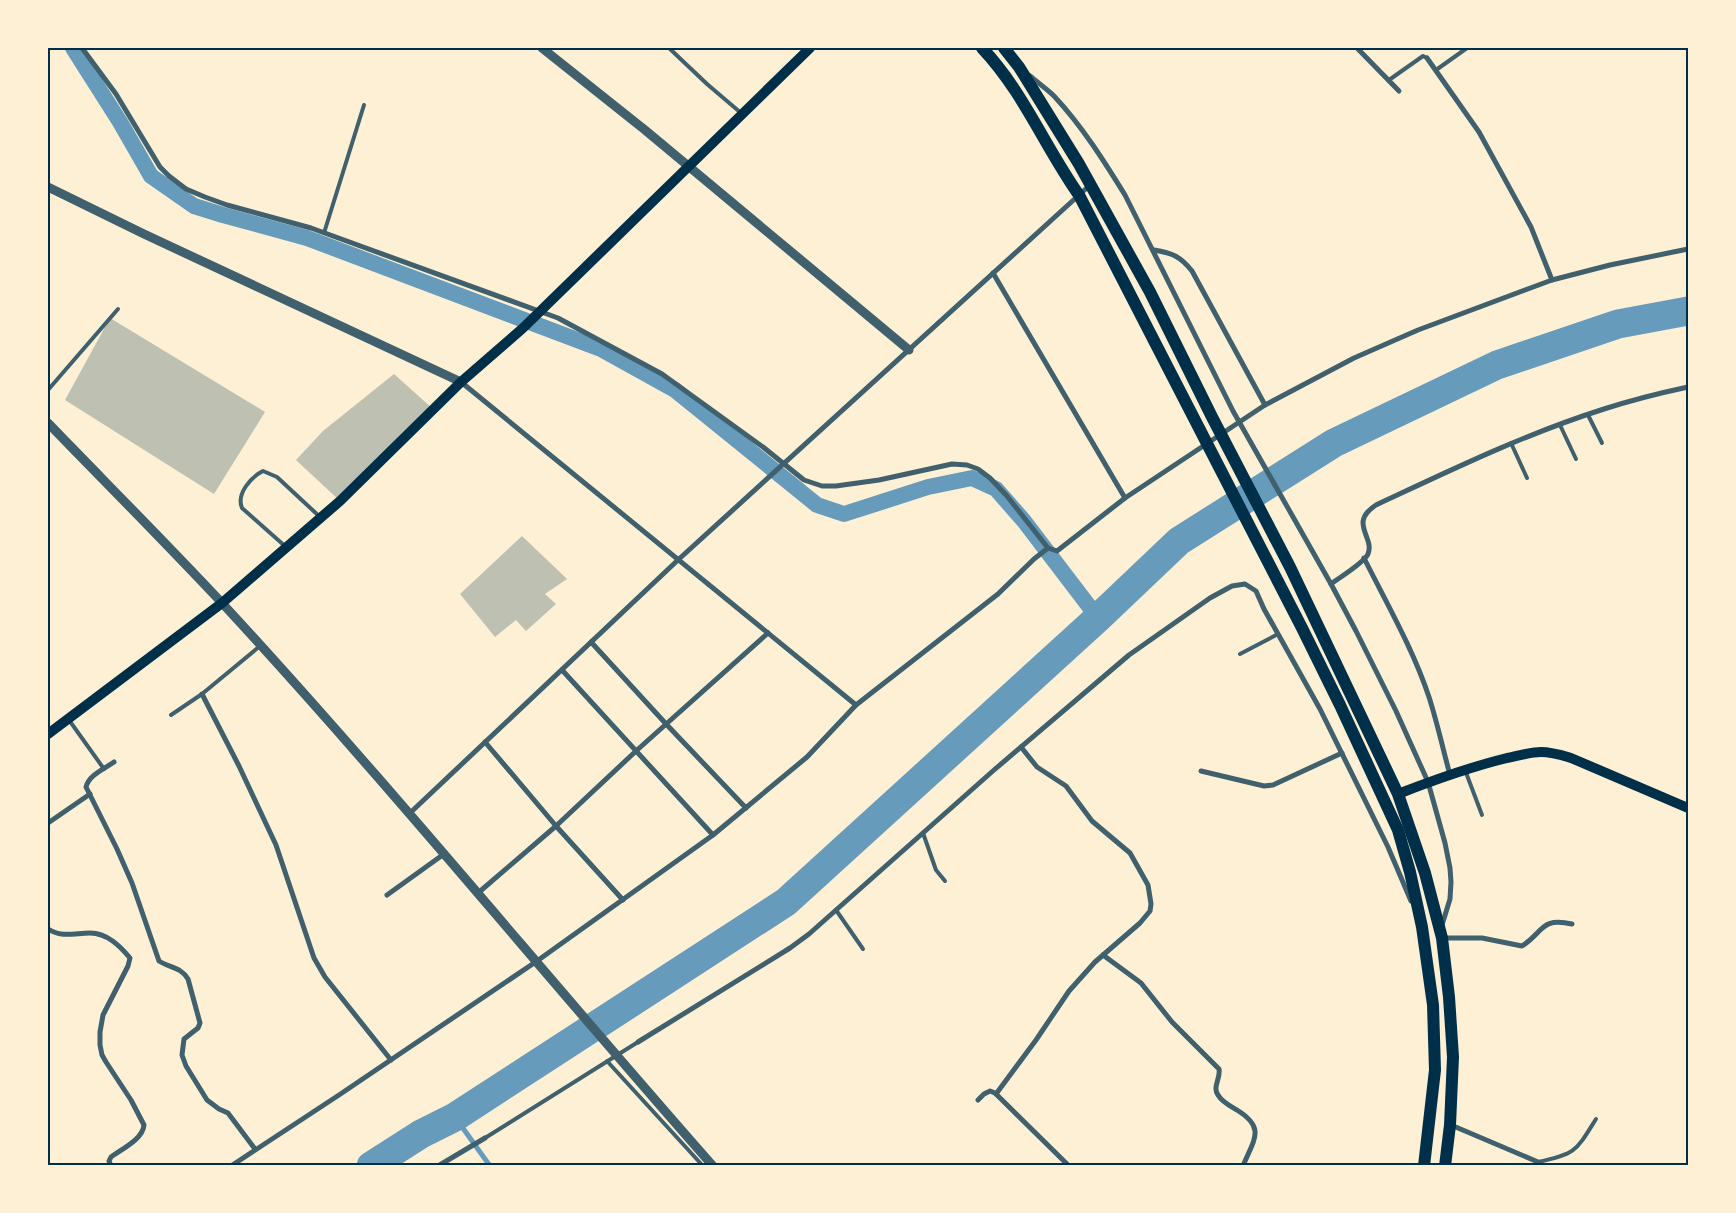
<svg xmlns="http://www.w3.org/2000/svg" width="1736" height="1213" font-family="Rubik,sans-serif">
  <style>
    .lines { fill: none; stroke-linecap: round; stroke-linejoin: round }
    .stream { stroke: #669bbc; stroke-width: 5 }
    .canal { stroke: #669bbc; stroke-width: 16 }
    .river { stroke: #669bbc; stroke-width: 29 }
    .building { fill: #bec0b2 }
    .service { stroke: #3f606c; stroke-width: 4 }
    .minor { stroke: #3f606c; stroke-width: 5 }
    .tertiary { stroke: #3f606c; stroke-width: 9 }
    .secondary { stroke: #003049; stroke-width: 10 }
    .primary { stroke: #003049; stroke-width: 12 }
    .neatline { fill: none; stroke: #003049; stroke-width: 2 }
  </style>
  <rect width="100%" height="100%" fill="#fdf0d5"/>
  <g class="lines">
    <polyline class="stream" points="455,1117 490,1166"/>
    <polyline class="canal" points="73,48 120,122 151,176 194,206 223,215 307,238 601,349 675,390 817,505 844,514 928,487 972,478 996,489 1024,521 1098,618"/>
    <polyline class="river" points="371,1166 421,1134 455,1117 786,902 1098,618 1179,541 1334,443 1497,365 1618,324 1688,311"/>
  </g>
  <g class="building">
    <polygon points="110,318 265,412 214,494 65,400"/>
    <polygon points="394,374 433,409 340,501 296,460 323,431"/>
    <polygon points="522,536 567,579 545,594 556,604 526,631 516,620 495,637 460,594"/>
  </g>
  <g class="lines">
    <g class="service">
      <polyline points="669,48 707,84 741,113"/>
      <polyline points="1436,70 1467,48"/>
      <polyline points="1389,80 1423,56 1427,58"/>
      <polyline points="324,233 364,105"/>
      <polyline points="48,390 118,309"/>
      <polyline points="1588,415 1602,443"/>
      <polyline points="1560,425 1576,459"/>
      <polyline points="1511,443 1527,478"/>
      <path d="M286,547L242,508C236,494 251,477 263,471L277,477L320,517"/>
      <polyline points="1240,654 1278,634"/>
      <polyline points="171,715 202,694 260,646"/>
      <polyline points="69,720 104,769"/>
      <polyline points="1465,770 1482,815"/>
      <polyline points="923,833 936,870 945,881"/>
      <polyline points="836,910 863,949"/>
      <polyline points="607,1061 703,1166"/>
      <polyline points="485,1138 638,1042"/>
      <path d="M1538,1162C1576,1154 1576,1151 1596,1119"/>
    </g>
    <g class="minor">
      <polyline points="82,48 116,94 160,167 169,176 186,189 205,197 227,205 311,228 558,318 662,374 763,447 804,480 822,486 836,486 879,480 952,464 967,465 978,469 990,478 1007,496 1048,548"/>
      <polyline points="1357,48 1399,91"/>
      <polyline points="1427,58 1479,132 1531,227 1552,280"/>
      <path d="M1030,76C1038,83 1047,89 1054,96C1082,126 1104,161 1125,195L1233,411L1331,584L1356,631L1396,711L1428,782L1445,843L1450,868L1451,882L1450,899L1442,925"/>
      <path d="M1154,250C1172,253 1180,256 1192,271L1265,405"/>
      <polyline points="993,273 1125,498"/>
      <polyline points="461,382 856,705"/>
      <polyline points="1048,548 1057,551 1125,498 1265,405 1354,358 1418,330 1552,280 1610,265 1688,249"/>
      <path d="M1364,558C1387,604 1413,649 1429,697C1437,722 1443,749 1450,775"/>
      <path d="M1331,584C1340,577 1364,563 1368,554C1375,537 1348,523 1376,505C1451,470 1525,434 1604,409C1632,400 1660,393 1688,387"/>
      <polyline points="591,642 667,725 746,808"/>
      <polyline points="562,670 713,835"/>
      <polyline points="202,694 239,766 276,845 314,958 325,977 391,1060"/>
      <polyline points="485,742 556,826 623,900"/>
      <path d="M114,762C104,769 89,775 86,787L117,849L132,883L159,961C170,968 181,967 188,979L200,1023L198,1028L184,1039L182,1055L186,1066L207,1100L219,1109L228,1113L255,1149"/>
      <polyline points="1201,771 1264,786 1273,785 1342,753"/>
      <polyline points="410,813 679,559 1090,185"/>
      <polyline points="48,823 90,794"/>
      <polyline points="478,893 556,826 636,751 768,633"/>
      <polyline points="387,895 444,854"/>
      <path d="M48,929C62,938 75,933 90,933C107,933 120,946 130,958L128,966L103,1015L100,1032V1045L102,1055L106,1062L131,1100L144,1125C143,1139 122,1149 111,1157L109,1161L111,1166"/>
      <path d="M1442,938H1482L1522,946C1544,932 1540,917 1572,924"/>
      <path d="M1103,955L1141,983L1172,1022L1219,1069C1221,1078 1212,1087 1218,1095C1222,1102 1230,1106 1237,1110C1266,1128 1254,1139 1243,1166"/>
      <polyline points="638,1042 790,948 809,934 994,770 1129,655 1210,598 1232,586 1245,584 1256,591 1264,609 1320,709 1388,847 1411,901"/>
      <polyline points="996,1094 1036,1040 1069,991 1095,962 1140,923 1150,911 1151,904 1148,885 1130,853 1092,821 1066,786 1037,767 1021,747"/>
      <polyline points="978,1100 984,1094 990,1091 995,1093 1069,1166"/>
      <polyline points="1451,1125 1538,1162 1541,1166"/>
      <polyline points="231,1166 339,1095 537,961 713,835 807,757 856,705 998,594 1034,559 1048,548"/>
      <polyline points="438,1166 485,1138"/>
    </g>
    <g class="tertiary">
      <polyline points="542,48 645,130 909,350"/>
      <polyline points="48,187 144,234 461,382"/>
      <path d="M48,423C106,483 165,542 222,603C391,786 548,979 713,1166"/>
    </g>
    <g class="secondary">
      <polyline points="48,734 222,603 340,501 461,382 523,328 810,48"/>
      <path d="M1398,794C1434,780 1470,767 1507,758C1518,756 1530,752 1541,752C1552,752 1561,755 1571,758L1688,808"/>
    </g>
    <g class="primary">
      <path d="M982,48C1023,91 1045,147 1079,195L1302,628L1340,705L1398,830L1410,872L1422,927L1433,1005L1435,1070L1424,1166"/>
      <polyline points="1004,48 1019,67 1079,164 1150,292 1212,417 1290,567 1398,794 1425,873 1442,938 1449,997 1453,1057 1450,1125 1445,1166"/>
    </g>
  </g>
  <rect width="1736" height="1213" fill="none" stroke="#fdf0d5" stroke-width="98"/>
  <rect x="49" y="49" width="1638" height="1115" class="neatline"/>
</svg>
